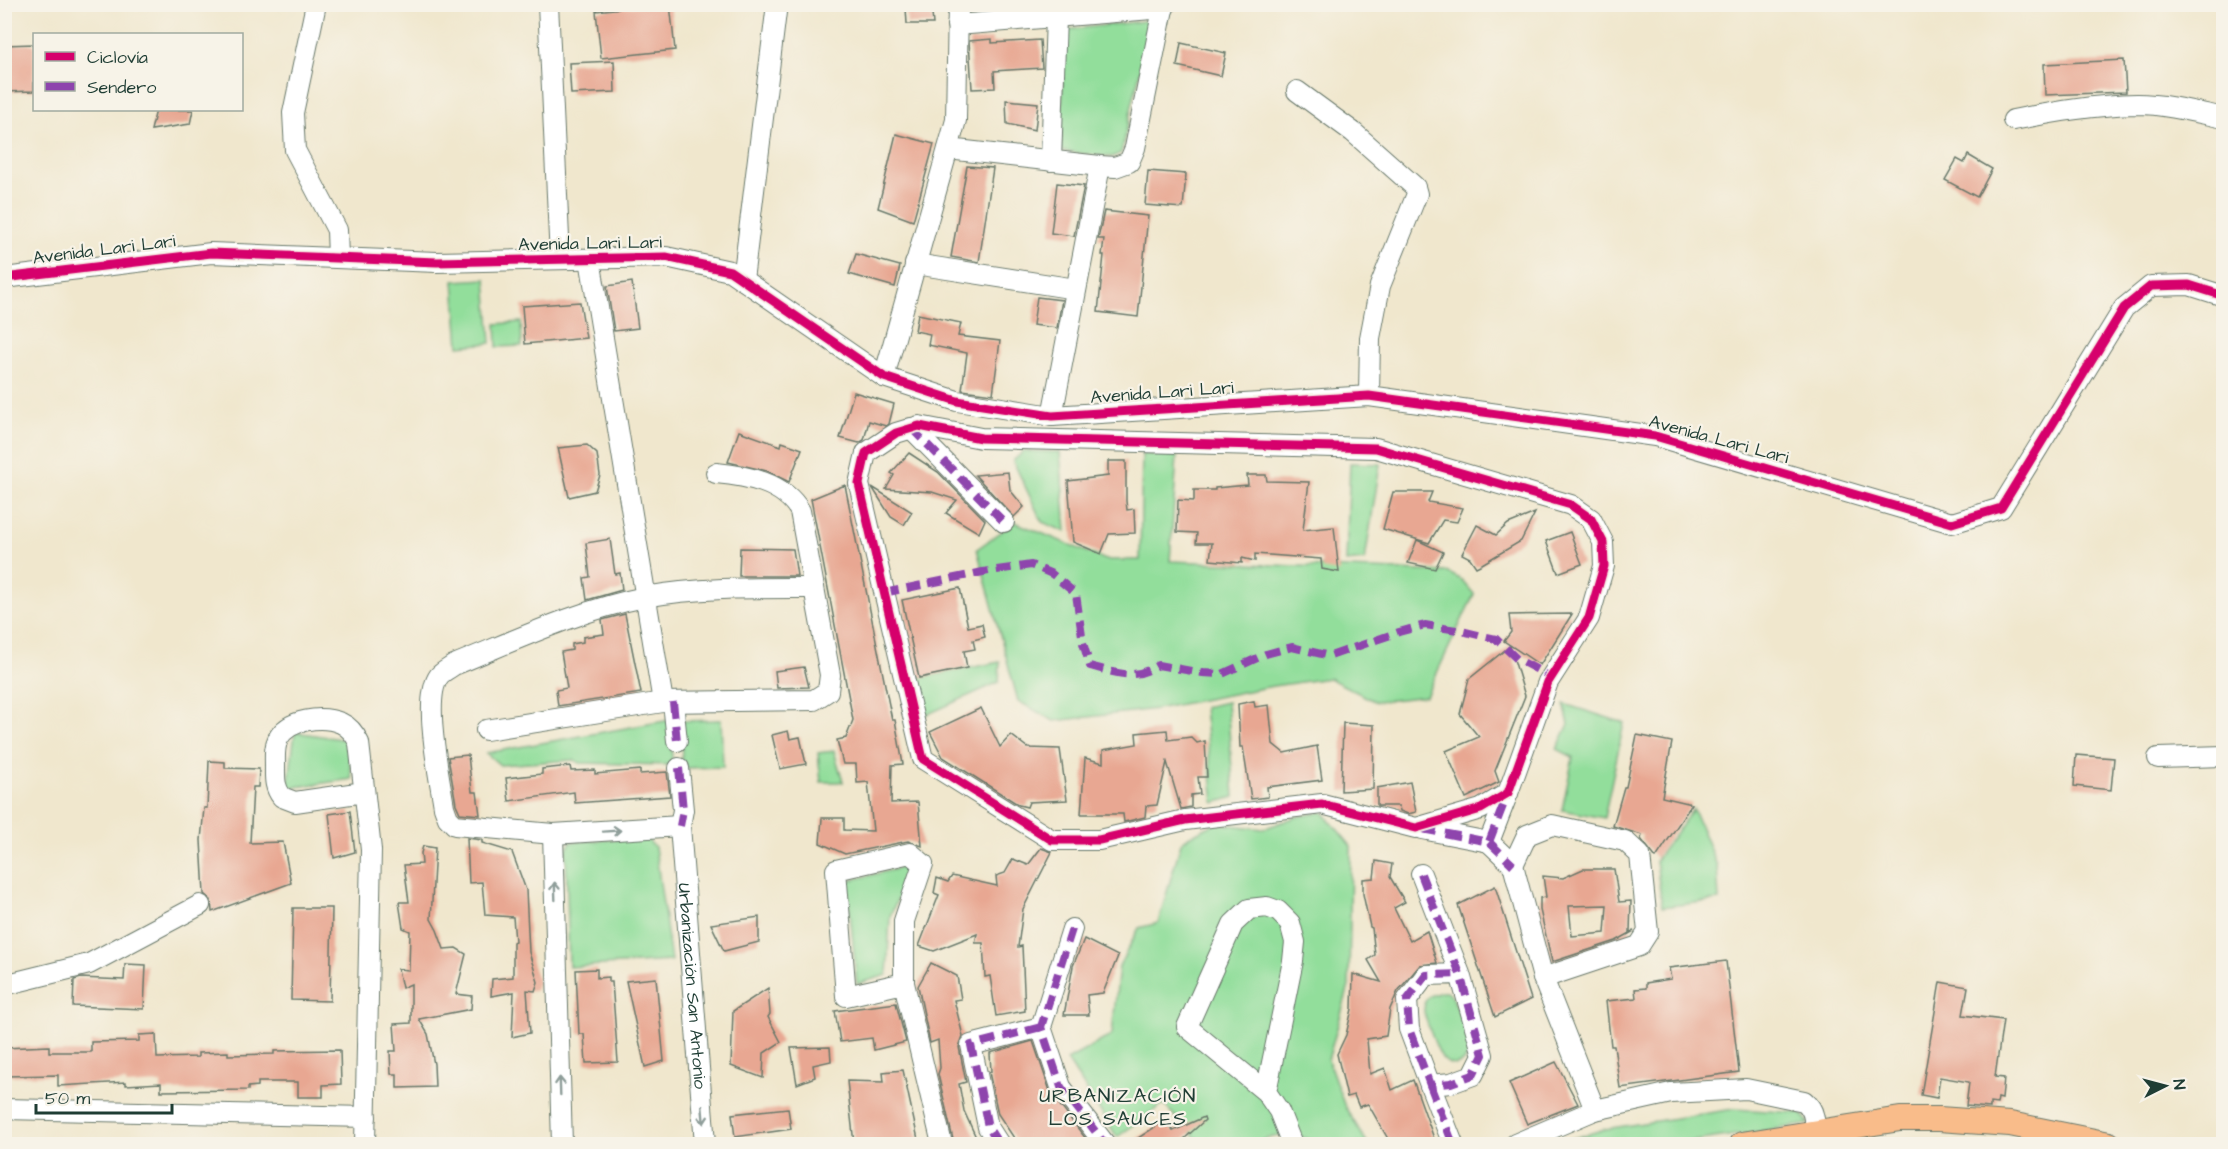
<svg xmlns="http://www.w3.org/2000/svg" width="2228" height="1149" font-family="'Architects Daughter',sans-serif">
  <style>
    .green { fill: #92de9b; stroke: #588e68; stroke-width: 1.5 }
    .building { fill: #e8a792; fill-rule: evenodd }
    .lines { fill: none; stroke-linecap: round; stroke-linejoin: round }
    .minor-casing { stroke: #68786a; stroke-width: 22 }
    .major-casing { stroke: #68786a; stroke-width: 26 }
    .minor { stroke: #fff; stroke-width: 20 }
    .major { stroke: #f9bc8a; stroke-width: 24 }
    .quiet { stroke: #8e44ad; stroke-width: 8; stroke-dasharray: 15 8; stroke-linecap: butt }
    .cycleway-casing { stroke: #f7f3e8; stroke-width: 13 }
    .cycleway { stroke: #d6006c; stroke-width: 9 }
    .oneway { stroke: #8f9e9a }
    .labels { text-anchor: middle; stroke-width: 4.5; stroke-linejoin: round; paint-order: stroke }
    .street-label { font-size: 18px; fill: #1f3d34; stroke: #f7f3e8 }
    .neighbourhood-label { font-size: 20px; letter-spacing: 1.5px; fill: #1f3d34; stroke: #f7f3e8 }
  </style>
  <rect width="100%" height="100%" fill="#f7f3e8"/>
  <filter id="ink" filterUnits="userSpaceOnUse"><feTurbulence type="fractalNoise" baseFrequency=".0167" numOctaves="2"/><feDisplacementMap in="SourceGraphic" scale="12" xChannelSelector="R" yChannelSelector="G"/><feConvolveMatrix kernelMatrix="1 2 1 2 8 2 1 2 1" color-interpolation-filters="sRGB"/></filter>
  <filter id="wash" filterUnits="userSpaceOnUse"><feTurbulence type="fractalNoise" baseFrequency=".008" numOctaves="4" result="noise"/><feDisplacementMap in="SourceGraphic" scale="24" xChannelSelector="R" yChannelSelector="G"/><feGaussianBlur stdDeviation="1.35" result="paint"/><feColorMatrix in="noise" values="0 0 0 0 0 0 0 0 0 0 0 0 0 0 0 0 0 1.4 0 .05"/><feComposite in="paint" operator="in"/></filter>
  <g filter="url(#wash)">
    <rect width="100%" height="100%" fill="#f0e7cd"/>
    <g class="green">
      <polygon points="1152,20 1121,153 1112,157 1061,151 1064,30"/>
      <polygon points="486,279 491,343 459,346 454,281"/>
      <polygon points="521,322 522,346 497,347 496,324"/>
      <polygon points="1024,451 1060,452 1066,532 1042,522 1013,461"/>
      <polygon points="1142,454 1177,456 1170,561 1447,572 1462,580 1474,594 1426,696 1376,702 1329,678 1273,686 1156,709 1054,721 1018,701 977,549 1015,522 1106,560 1140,560"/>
      <polygon points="1350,463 1380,464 1365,560 1346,562"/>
      <polygon points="1000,662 999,682 924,716 919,678"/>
      <polygon points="1227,702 1234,797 1214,803 1204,707"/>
      <polygon points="1564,704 1624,723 1604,818 1562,810 1573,757 1557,749 1569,724"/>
      <polygon points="671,720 672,765 580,763 574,760 500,765 486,753"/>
      <polygon points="721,720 723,767 682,768 681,721"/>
      <polygon points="295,732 347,740 352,779 288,788"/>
      <polygon points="834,751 843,782 821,782 818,753"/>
      <polygon points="1693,809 1717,866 1719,900 1662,907 1656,860"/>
      <polygon points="1323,812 1351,846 1349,986 1328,1060 1345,1107 1368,1144 1323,1144 1287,1132 1252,1144 1202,1144 1163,1104 1117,1137 1067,1060 1112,1035 1119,966 1139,928 1158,923 1181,843 1190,836 1216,823 1263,829 1296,817"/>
      <polygon points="645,838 655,847 671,961 569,967 566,850 571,842"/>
      <polygon points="904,867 910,871 890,916 887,975 857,984 847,881"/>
      <path d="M1441,992H1447L1452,996L1473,1047C1469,1058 1457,1072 1444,1060C1439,1056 1425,1019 1424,1011C1424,1008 1425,1004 1425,1001L1430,996Z"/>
      <polygon points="1734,1109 1801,1113 1809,1124 1674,1144 1555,1144 1605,1129"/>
    </g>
    <g id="blocks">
      <g class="building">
        <polygon points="658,4 670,4 675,50 601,58 596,11"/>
        <polygon points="918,4 931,4 933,24 907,24 906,8 918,8"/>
        <polygon points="992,39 992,43 1040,40 1042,68 994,71 995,88 972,89 969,41"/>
        <polygon points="1181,43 1226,53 1221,76 1177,66"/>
        <polygon points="34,44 34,91 4,92 4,45"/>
        <polygon points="2124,60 2126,92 2045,95 2044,64"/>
        <polygon points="614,61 615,92 571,94 569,63"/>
        <polygon points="1006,100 1038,103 1035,130 1007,124"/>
        <polygon points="156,110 193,110 190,124 151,130"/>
        <polygon points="896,134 934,144 913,221 878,208"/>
        <polygon points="1968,155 1992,169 1977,197 1945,180 1957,159 1964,163"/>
        <polygon points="967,166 993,168 979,262 951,257"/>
        <polygon points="1148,171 1186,174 1183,208 1145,205"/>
        <polygon points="1057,183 1084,186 1074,236 1051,233"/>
        <polygon points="1104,211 1148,216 1138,317 1098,312 1104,255 1102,255 1104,239 1098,239"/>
        <polygon points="856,254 900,266 895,287 849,274"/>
        <polygon points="632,282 638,328 614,331 607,286"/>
        <polygon points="1037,297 1062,300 1057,328 1033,325"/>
        <polygon points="580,302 586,338 525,344 522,306"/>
        <polygon points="918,314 961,323 958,336 1000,341 993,394 962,390 967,353 928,345 930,334 915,331"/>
        <polygon points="854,392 894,404 889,424 886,426 869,421 864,440 859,443 840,438"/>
        <polygon points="739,431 781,446 782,442 802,449 789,482 767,471 728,462"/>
        <polygon points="587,445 597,454 600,475 595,491 569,497 558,448"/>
        <polygon points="909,453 938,472 985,520 979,533 946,513 957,500 932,492 886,489 894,475 891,473"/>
        <polygon points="1108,461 1126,461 1126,501 1127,510 1134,509 1135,533 1109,534 1101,554 1073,542 1068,481 1108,476"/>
        <polygon points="1008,472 1010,490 1024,507 1014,517 975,475"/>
        <polygon points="1247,475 1266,475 1267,481 1309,482 1303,530 1334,527 1339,572 1322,569 1321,559 1255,554 1255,561 1242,558 1242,563 1210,560 1212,543 1196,543 1197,533 1177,532 1178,500 1194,501 1194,490 1215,490 1215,488 1248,485"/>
        <polygon points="845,485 892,720 895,720 903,764 892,765 891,803 918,802 922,846 908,841 845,854 820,843 822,818 844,818 844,830 873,831 868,782 857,783 856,764 843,764 837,740 846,738 853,720 811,499"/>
        <polygon points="872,487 912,512 904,525 891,517"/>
        <polygon points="1393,492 1432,492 1428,502 1463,508 1457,522 1443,520 1429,543 1383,529"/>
        <polygon points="1535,513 1521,541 1482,564 1476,567 1470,558 1462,554 1477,525 1496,535 1508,524"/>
        <polygon points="1570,532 1582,564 1558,573 1546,541"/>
        <polygon points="610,539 615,574 620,573 622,590 587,600 584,578 590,577 586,543"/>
        <polygon points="1417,540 1443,552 1435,569 1408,563"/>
        <polygon points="740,548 793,549 797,576 739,576"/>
        <polygon points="960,588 968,627 982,624 985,637 973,640 975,649 964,651 967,668 919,678 902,600"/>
        <polygon points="625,614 641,693 558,706 556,690 567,688 561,652 572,650 572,644 583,642 583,637 604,634 602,620"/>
        <polygon points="1572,614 1540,665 1504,641 1511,632 1509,615"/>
        <polygon points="1510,646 1525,696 1495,771 1499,782 1466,798 1446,751 1479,737 1460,714 1469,679"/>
        <polygon points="804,667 809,687 777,688 775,671"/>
        <polygon points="1254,701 1255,707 1269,705 1273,744 1284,753 1317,746 1322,780 1267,787 1268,797 1251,799 1243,747 1240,747 1238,704"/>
        <polygon points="981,708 1000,747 1011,735 1028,748 1060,749 1067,800 1029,802 1027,807 1019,805 943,757 930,732"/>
        <polygon points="1343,723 1374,725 1373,789 1341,791"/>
        <polygon points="1167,730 1168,740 1191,737 1197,743 1205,741 1207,777 1198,777 1200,794 1191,795 1191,807 1181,809 1167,762 1157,805 1146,806 1145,817 1124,822 1123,814 1081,814 1085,758 1103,763 1103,750 1137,744 1136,733"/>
        <polygon points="788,731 790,739 800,737 806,764 780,769 772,735"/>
        <polygon points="1637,735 1672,742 1662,797 1692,804 1656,858 1641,839 1642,835 1613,826 1624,787 1626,787"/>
        <polygon points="468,755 472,792 477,792 480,815 460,813 456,804 448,757"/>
        <polygon points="2076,755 2114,758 2111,790 2074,786"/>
        <polygon points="209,761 225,762 225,768 259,769 258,787 253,787 250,843 283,842 291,883 212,912 211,900 204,894 201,840 204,808 207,808"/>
        <polygon points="570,766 571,771 595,770 595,774 640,770 640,774 667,772 670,796 575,803 574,792 509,801 506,778 542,774 542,769"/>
        <polygon points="1410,782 1416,812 1408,814 1400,811 1399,806 1377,806 1377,788"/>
        <polygon points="350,811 355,852 334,858 329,814"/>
        <polygon points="467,838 482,840 482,843 512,852 526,890 529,952 538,982 535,991 527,990 530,1033 512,1037 514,992 491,996 492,979 513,977 513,942 515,941 513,917 485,915 482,882 469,883"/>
        <polygon points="423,846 435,848 431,919 437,930 444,949 456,948 466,954 456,994 472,996 471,1009 419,1019 428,1034 434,1064 435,1087 397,1088 397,1074 391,1074 390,1051 396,1051 394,1024 411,1023 411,984 402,988 398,969 409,970 410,931 403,928 399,902 409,902 404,865 422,864 421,853"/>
        <polygon points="1041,848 1052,852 1023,909 1018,947 1022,946 1025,1011 996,1016 990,976 985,977 983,943 975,943 977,934 934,951 919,946 939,895 934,893 937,878 948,882 952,876 997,886 996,876 1005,873 1013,859 1028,865"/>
        <polygon points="1376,861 1392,864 1390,877 1405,902 1394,908 1410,941 1427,931 1437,963 1420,965 1398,991 1390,1009 1386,1036 1367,1039 1370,1074 1385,1068 1392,1090 1413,1080 1436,1144 1391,1144 1368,1104 1359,1107 1354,1095 1347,1097 1337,1054 1346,1035 1352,1009 1353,974 1381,982 1368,960 1375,955 1372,928 1370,927 1363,894 1363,879 1374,878"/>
        <path d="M1583,869H1614L1619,902L1631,901L1630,932L1634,931L1616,941L1552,962L1540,910V898L1546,897L1543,876L1563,878ZM1607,905L1605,933L1572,936L1569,906Z"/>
        <polygon points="1495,886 1531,999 1495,1017 1458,905"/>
        <polygon points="293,908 332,908 330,1001 291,1000"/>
        <polygon points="759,917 759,942 724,951 711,924"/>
        <polygon points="1084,939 1118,956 1103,993 1087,995 1089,1015 1064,1015 1073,966"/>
        <polygon points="1726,961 1739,1072 1620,1088 1614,1046 1611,1046 1606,1001 1636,998 1635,989 1646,988 1646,983 1671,979 1669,968"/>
        <polygon points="931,963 957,976 961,999 954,1000 963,1036 959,1047 966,1082 959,1084 964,1111 979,1144 954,1144 938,1074 940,1068 938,1040 930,1043 918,986"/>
        <polygon points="125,964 146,965 144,1009 73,1006 74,980 81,978 124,980"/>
        <polygon points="597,969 597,978 609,977 609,982 612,982 618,1062 586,1063 584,1034 579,1034 576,970"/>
        <polygon points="656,978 664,1061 645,1067 626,981"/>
        <polygon points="1940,982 1968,987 1963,1015 2003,1020 1995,1077 2004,1078 2002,1099 1998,1098 1997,1104 1990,1103 1990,1108 1966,1106 1969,1082 1940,1077 1937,1098 1921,1095"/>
        <polygon points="768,988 770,1014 768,1017 781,1042 764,1053 763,1078 731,1066 733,1011"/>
        <polygon points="896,1003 906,1042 874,1050 872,1038 840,1042 835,1011"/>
        <polygon points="156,1034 157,1058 198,1057 198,1053 228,1052 228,1055 274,1054 274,1051 340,1050 341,1084 323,1085 323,1097 298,1097 298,1082 258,1082 258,1086 248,1087 248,1090 161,1091 161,1083 126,1085 126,1082 58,1086 58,1075 4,1076 4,1048 49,1046 49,1052 91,1052 91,1042 139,1041 139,1035"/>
        <polygon points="1033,1041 1051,1094 1090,1144 1018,1144 998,1114 989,1072 991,1072 990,1053"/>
        <polygon points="830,1047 831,1061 813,1065 815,1077 797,1084 791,1048"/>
        <polygon points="1556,1062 1578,1104 1527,1124 1509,1083"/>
        <polygon points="903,1070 919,1144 854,1144 847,1081 884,1082 883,1072"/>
        <polygon points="788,1108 791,1129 735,1137 732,1114"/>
        <polygon points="1204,1117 1205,1120 1184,1139 1188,1144 1129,1144 1164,1121 1173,1131"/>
      </g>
    </g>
  </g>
  <g filter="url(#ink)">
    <use href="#blocks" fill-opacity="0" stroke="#68786a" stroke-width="1.5"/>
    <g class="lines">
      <defs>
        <g id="minor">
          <polyline points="316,4 293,113 295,150 337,230 338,258"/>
          <polyline points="548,4 560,259"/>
          <polyline points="957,25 1164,8"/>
          <polyline points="1297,91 1353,132 1415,187 1417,194 1380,286 1370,338 1369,396"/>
          <path d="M2013,120C2054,112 2094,105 2137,104C2165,104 2196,112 2224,118"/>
          <polyline points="948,149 1100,166 1115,167 1129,162 1135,148 1164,4"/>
          <polyline points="1051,161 1056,17"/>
          <polyline points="590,259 663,702"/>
          <polyline points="915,264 1076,289"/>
          <polyline points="4,278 211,253 437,262 666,257 730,271 884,377 957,401 1052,416 1369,396 1655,436 1952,523 2001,508 2124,308 2151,286 2189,285 2224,296"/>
          <polyline points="743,280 777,4"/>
          <polyline points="884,377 956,120 958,4"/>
          <polyline points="1052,416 1100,166"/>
          <polygon points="919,426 981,438 1376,448 1571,505 1591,519 1603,542 1604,566 1589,618 1548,682 1508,793 1481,809 1416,828 1322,804 1185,820 1099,840 1052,840 923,759 859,484 866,453 896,433"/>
          <polyline points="911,428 1004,522"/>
          <polyline points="673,702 677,741"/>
          <path d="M486,730L663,702L814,700L828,691L830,675L800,511C783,482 747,476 716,473"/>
          <polyline points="2158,758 2224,756"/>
          <path id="s1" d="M679,768L683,810L680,826L705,1144"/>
          <path d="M364,792L295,802L282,797C274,787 275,778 275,766C275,757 274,747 278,739C288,719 322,715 341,723C350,727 355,734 359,743L371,850L365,1144"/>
          <path d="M680,826L553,834L455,825L448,818L444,807C440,779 422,699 439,676C442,672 450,668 454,665C516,640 579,610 645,597C700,587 758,588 814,588"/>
          <polyline points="1422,829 1489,842 1508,793"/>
          <polyline points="553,834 562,1144"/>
          <polyline points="1489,842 1513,865 1543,978 1595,1110"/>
          <polyline points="1513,865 1527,835 1552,825 1625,841 1640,855 1648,932 1639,946 1543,978"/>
          <polyline points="1421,874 1460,974 1483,1055 1473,1075 1451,1083 1430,1085 1409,1029 1407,1000 1426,975 1460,974"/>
          <polyline points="1072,929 1041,1027 1061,1087 1105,1144"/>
          <polyline points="904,983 846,996 836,870 910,853 923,864 904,921 904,983 942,1144"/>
          <polyline points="4,985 89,964 200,905"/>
          <polyline points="1430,1085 1453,1144"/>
          <polyline points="1266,1092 1293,961 1295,942 1290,923 1278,911 1267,907 1249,909 1233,924 1187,1027 1266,1092 1279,1111 1292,1144"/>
          <polyline points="4,1109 366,1117"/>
          <polyline points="999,1144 988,1127 971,1045 1041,1027"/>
          <path d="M1515,1144L1595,1110L1671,1093L1746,1089L1804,1101C1818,1112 1814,1128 1814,1144"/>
        </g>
        <polyline id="major" points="1742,1144 1900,1119 1939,1119 2010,1124 2109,1144"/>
      </defs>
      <use href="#minor" class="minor-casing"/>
      <use href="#major" class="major-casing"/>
      <use href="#minor" class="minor"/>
      <use href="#major" class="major"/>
      <g class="quiet">
        <polyline points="911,428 1004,522"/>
        <path d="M884,593L983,572L1031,565L1052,574L1076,594L1083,643L1090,666C1117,673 1132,681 1158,665L1203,673L1222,674L1266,654L1292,647L1330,656L1399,632L1425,625L1457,630L1496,639L1517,659L1551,677"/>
        <polyline points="673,702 677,741"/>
        <polyline points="679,768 683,810 680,826"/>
        <polyline points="1422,829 1489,842 1508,793"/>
        <polyline points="1489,842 1513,865"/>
        <polyline points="1421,874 1460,974 1483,1055 1473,1075 1451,1083 1430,1085 1409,1029 1407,1000 1426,975 1460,974"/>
        <polyline points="1072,929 1041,1027 1061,1087 1105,1144"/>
        <polyline points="1430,1085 1453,1144"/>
        <polyline points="999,1144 988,1127 971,1045 1041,1027"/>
      </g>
      <defs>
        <g id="cycleway">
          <polyline points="4,278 211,253 437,262 666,257 730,271 884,377 957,401 1052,416 1369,396 1655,436 1952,523 2001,508 2124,308 2151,286 2189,285 2224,296"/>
          <polygon points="919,426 981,438 1376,448 1571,505 1591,519 1603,542 1604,566 1589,618 1548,682 1508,793 1481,809 1416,828 1322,804 1185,820 1099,840 1052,840 923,759 859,484 866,453 896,433"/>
        </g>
      </defs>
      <use href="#cycleway" class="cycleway-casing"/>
      <use href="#cycleway" class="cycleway"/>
    </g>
    <defs><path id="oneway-shaft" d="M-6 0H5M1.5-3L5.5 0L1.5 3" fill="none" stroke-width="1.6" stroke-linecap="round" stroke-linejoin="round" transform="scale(1.5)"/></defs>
    <g class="oneway">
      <use href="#oneway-shaft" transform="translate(612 831) rotate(-4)"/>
      <use href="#oneway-shaft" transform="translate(555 891) rotate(-92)"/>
      <use href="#oneway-shaft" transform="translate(560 1086) rotate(-92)"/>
      <use href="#oneway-shaft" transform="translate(703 1115) rotate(85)"/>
    </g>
  </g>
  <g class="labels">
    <g class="street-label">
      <text transform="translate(590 243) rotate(-1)" y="6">Avenida Lari Lari</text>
      <text transform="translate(104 249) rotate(-7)" y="6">Avenida Lari Lari</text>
      <text transform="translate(1162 392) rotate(-4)" y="6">Avenida Lari Lari</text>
      <text transform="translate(1719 439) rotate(15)" y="6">Avenida Lari Lari</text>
      <text dy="6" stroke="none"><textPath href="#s1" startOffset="219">Urbanización San Antonio</textPath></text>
    </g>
    <g class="neighbourhood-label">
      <text x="1118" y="1102">URBANIZACIÓN<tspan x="1118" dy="23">LOS SAUCES</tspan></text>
    </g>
  </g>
  <rect width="2228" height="1149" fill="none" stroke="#f7f3e8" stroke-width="24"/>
  <rect x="33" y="33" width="210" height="78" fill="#f7f3e8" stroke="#a1aaa0" stroke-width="1.5"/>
  <rect x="45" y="52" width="30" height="9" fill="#d6006c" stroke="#a1aaa0" stroke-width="1.5"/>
  <text x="87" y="63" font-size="18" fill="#1f3d34">Ciclovía</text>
  <rect x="45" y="82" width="30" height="9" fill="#8e44ad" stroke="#a1aaa0" stroke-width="1.5"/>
  <text x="87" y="93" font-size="18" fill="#1f3d34">Sendero</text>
  <g transform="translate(2165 1086) rotate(84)" stroke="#f7f3e8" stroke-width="4.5" paint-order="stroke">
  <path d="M0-4.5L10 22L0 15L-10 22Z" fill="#1f3d34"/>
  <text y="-9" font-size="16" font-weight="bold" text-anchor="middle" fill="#1f3d34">N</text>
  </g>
  <path d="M36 1104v9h136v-9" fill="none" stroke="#1f3d34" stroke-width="3"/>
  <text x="45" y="1104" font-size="18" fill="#1f3d34" stroke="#f7f3e8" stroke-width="4.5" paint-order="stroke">50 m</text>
</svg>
